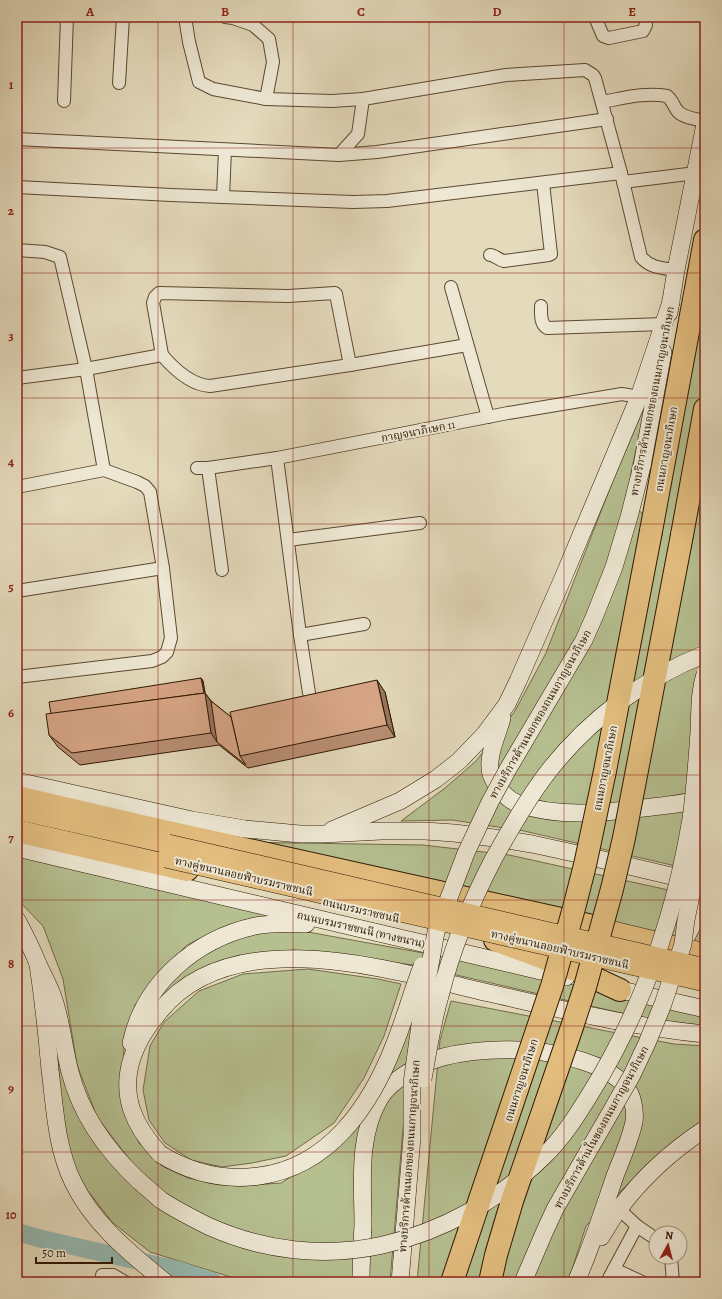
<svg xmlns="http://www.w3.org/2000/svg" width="722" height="1299" font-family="Alegreya,'Noto Serif Thai',serif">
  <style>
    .green { fill: #b5bf90; stroke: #726b48 }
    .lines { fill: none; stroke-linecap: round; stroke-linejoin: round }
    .river { stroke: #95bab2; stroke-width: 18 }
    .street-casing { stroke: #5c482f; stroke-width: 14 }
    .secondary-casing { stroke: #2e1700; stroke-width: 18 }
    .primary-casing { stroke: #2e1700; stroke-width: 20 }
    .highway-casing { stroke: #2e1700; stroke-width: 24 }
    .street { stroke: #ede7d3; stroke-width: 12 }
    .secondary { stroke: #ede7d3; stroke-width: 17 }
    .primary { stroke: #e2bd7e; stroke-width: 19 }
    .highway { stroke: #e2bd7e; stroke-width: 22 }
    .secondary-bridge-casing { stroke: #2e1700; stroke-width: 18; stroke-linecap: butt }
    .primary-bridge-casing { stroke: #2e1700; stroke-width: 20; stroke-linecap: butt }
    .highway-bridge-casing { stroke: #2e1700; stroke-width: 24; stroke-linecap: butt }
    .secondary-bridge { stroke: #ede7d3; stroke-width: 17 }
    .primary-bridge { stroke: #e2bd7e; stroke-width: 19 }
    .highway-bridge { stroke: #e2bd7e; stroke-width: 22 }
    .wall { fill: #b88e73; stroke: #2e1700 }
    .shaded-wall { fill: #96745e; stroke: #2e1700 }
    .building { fill: #d6a586; stroke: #2e1700 }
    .grid { fill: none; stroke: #8f2418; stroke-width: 1; stroke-opacity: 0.55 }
    .labels { text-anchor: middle; stroke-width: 4; stroke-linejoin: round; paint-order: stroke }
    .street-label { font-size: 11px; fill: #2e1700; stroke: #ede7d3 }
    .neatline { fill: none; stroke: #8f2418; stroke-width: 1.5 }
    .grid-label { font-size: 13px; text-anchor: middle; font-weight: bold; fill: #8f2418 }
  </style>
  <rect width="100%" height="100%" fill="#e4dabc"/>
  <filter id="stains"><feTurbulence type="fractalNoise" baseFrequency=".005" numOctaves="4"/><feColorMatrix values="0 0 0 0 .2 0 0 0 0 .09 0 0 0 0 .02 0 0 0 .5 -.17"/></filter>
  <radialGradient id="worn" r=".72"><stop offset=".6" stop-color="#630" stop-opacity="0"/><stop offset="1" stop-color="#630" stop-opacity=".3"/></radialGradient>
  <g class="green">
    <polygon points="705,292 705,373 675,533 698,497 701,531 705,533 705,820 689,869 524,831 452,820 401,821 445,788 476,761 515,711 546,653 612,483 647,400 632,468 627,497 659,532"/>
    <polygon points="233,842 423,845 509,855 705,898 705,951"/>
    <polygon points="17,853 275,916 221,928 187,945 171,961 135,1005 124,1042 123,1102 139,1143 162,1166 188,1178 240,1186 281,1183 330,1152 360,1124 413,1012 390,1282 247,1282 150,1252 112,1222 84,1186 71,1161 62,1120 57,1045 79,1112 143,1177 97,1117 77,1065 63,979 43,926 17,899"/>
    <polygon points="268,929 308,932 478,963 705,1015 705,1028 682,1027 413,965 293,950 224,961 193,973 152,1007 171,979 224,940"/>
    <polygon points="308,969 378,979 401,984 384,1036 364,1078 334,1123 286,1156 252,1163 222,1167 191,1160 165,1143 149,1120 143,1090 150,1046 164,1022 199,991 243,974"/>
    <polygon points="451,1001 674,1044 705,1046 705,1120 696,1125 658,1157 630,1182 586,1226 568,1282 417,1282 440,1040"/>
  </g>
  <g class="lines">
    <polyline class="river" points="17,1232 42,1239 178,1270 214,1282"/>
    <defs>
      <g id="street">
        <path d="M185,17L189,42L199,82L213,89L266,99L332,101L363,99L506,75L585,70L593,75L595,78L621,173L641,257C650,268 663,268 676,270"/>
        <polyline points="225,17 233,18 253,25 269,39 273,62 266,99"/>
        <polyline points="595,17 603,36 609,38 643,31 646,25 645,17"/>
        <polyline points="119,83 123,17"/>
        <polyline points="64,101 67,17"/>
        <path d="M602,102C624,98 645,92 667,96C672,100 673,104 676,109C681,118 696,119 705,121"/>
        <polyline points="17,139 339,155 377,152 607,119"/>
        <polyline points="339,155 358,134 363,99"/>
        <polyline points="623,182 696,173"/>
        <polyline points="17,187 171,195 353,202 387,201 621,173"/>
        <polyline points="223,197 225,150"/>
        <polyline points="17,250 45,252 60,257 86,369 104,470"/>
        <path d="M490,255C495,255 498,260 504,261L549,255L551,254L543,183"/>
        <polyline points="451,287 488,417"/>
        <path d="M541,306C541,314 540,324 547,328L664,324"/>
        <polyline points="162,355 153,303 155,297 159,293 288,296 335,293 336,294 350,365"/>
        <path d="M17,378L86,369L162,355C174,369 191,385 210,386L350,365L467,345"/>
        <polyline points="277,458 300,635 309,693"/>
        <polyline points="197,468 208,468 277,458 508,413 622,394 639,397"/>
        <polyline points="208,468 222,570"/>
        <polyline points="17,487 104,470 137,482 145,486 150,492 163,568 171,638 167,652 162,657 152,661 17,677"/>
        <polyline points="288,540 420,523"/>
        <polyline points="17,591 163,568"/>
        <polyline points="300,635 364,624"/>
        <polyline points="619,1209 637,1226 656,1239"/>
        <polyline points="671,1257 673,1282"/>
        <polyline points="614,1269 642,1282"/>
        <polyline points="102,1275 113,1275 125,1282"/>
        <polyline points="607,1282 637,1226"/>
      </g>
      <g id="secondary">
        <polyline points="669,313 676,270 705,124"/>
        <polyline points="642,466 663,352"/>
        <path d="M502,718C498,734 486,757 491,774C495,786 507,800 519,804C562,819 609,812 652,807C667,805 692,804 705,795"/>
        <polyline points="17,781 192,820 245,829 300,834 323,834 381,831 425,831 454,833 494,838 532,844 578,854 705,884"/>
        <polyline points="332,830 400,801 436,779 459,761 484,735 507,704 518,681 563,578 639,397 671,302"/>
        <polyline points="17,848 566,977"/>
        <path d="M17,920C25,935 32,949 38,964C44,977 51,989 55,1003C62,1026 64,1049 70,1072C81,1115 107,1151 139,1181"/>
        <path d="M684,941C694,924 700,907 705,888"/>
        <path d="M38,964C43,999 47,1034 50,1070C55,1108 56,1147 73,1182C93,1224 131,1254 165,1282"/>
        <polyline points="608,987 705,1009"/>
        <path d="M131,1043C144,983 196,939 255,926C272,923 289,923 306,924"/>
        <path d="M160,1154C134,1126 120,1096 132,1058C138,1040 148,1025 160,1011C234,920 394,971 489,993C560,1009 632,1027 705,1034"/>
        <path d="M601,1237C607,1228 612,1218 619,1209C642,1178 673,1150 705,1129"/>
        <path d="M361,1282C361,1263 362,1244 363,1225C363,1183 357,1137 380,1098C392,1079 421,1063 443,1057C467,1051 494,1049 519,1050C551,1051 622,1063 632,1099C634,1106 635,1115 634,1122C630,1140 622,1158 615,1176C603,1211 591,1248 576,1282"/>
        <polyline points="400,1282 412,1137"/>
      </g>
      <g id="primary">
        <polyline points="17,810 168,844"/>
        <polyline points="597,927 705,953"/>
      </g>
      <g id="highway">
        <polyline points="651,531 705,240"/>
        <polyline points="682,535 705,409"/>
        <polyline points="17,797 150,828 597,927"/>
        <polyline points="17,831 187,870"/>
        <polyline points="495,940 581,972 620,990"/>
      </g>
    </defs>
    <use href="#street" class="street-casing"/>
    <use href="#secondary" class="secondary-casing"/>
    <use href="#primary" class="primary-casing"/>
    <use href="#highway" class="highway-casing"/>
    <use href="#street" class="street"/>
    <use href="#secondary" class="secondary"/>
    <use href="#primary" class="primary"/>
    <use href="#highway" class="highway"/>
    <defs>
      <g id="secondary-bridge">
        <path d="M423,1079C428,1052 432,1023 440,996C452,948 471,902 494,858C511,828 529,796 551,768C591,718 645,678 705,654"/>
        <polyline points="412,1137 412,1083 423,1003 436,932 466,853 490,802 508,769 584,640 595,615 614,567 629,517 642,466"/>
        <path d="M160,1154C191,1173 223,1181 259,1176C329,1167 371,1106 395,1043C405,1018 412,992 422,966"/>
        <path d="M139,1181C146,1187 154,1194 161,1200C176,1210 192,1218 208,1226C263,1251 324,1258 383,1245C443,1231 499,1200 543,1157C563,1138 578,1114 592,1091C643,1008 675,915 691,819C695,790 697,761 699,732C700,712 699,693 705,674"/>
        <polyline points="523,1282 544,1233 555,1209 632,1075 647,1043 663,1004 683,944 686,920 699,856 705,805"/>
      </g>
      <g id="primary-bridge">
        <polyline points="168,844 705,968"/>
        <polyline points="166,858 705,982"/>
      </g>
      <g id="highway-bridge">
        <polyline points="452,1282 552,986 574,908 585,865 605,771 651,531"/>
        <polyline points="490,1282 496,1255 512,1201 572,1027 585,987 612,889 624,838 682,535"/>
      </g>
    </defs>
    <use href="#secondary-bridge" class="secondary-bridge-casing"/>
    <use href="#primary-bridge" class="primary-bridge-casing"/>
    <use href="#highway-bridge" class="highway-bridge-casing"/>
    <use href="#secondary-bridge" class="secondary-bridge"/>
    <use href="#primary-bridge" class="primary-bridge"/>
    <use href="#highway-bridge" class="highway-bridge"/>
  </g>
  <polygon class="wall" points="201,678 203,681 205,693 211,701 231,717 385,692 395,737 248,768 219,745 80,765 58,747 49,735 51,714"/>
  <g class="shaded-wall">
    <polygon points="201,678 203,681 205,693 214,705 217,742 211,733"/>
    <polygon points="377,680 385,692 395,737 387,725"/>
  </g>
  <g class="building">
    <polygon points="201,678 204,693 51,714 49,702"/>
    <polygon points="377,680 387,725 240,756 230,712"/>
    <polygon points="205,693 211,733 72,753 49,735 46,714"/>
    <polygon points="211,701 231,717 240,756 246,765 217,742"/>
  </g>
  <path class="grid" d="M158,17V1282M293,17V1282M429,17V1282M564,17V1282M17,148H705M17,273H705M17,398H705M17,524H705M17,650H705M17,775H705M17,900H705M17,1026H705M17,1152H705"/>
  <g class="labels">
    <g class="street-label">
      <text transform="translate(652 401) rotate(-79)" y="4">ทางบริการด้านนอกของถนนกาญจนาภิเษก</text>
      <text transform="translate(418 431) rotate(-11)" y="4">กาญจนาภิเษก 11</text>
      <text transform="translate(666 449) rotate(-80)" y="4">ถนนกาญจนาภิเษก</text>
      <text transform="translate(540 714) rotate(-60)" y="4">ทางบริการด้านนอกของถนนกาญจนาภิเษก</text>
      <text transform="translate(605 768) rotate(-79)" y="4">ถนนกาญจนาภิเษก</text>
      <text transform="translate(244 876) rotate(13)" y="4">ทางคู่ขนานลอยฟ้าบรมราชชนนี</text>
      <text transform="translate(361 910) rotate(13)" y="4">ถนนบรมราชชนนี</text>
      <text transform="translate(361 929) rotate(13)" y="4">ถนนบรมราชชนนี (ทางขนาน)</text>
      <text transform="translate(560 949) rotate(13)" y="4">ทางคู่ขนานลอยฟ้าบรมราชชนนี</text>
      <text transform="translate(521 1080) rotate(-72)" y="4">ถนนกาญจนาภิเษก</text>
      <text transform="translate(601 1127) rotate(-61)" y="4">ทางบริการด้านในของถนนกาญจนาภิเษก</text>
      <text transform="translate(409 1156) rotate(-86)" y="4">ทางบริการด้านนอกของถนนกาญจนาภิเษก</text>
    </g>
  </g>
  <rect width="722" height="1299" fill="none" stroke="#e4dabc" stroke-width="44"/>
  <g transform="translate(668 1245) rotate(7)"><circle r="19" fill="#ede7d3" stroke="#a1947f"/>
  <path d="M0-3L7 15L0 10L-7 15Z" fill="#8f2418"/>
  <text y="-6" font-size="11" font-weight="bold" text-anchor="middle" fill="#2e1700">N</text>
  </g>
  <path d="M36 1257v6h76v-6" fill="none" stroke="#2e1700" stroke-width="2"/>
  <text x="42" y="1257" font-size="12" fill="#2e1700" stroke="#ede7d3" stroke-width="3" paint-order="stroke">50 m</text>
  <rect x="22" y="22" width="678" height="1255" class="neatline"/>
  <g class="grid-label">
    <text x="90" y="16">A</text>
    <text x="225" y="16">B</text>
    <text x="361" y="16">C</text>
    <text x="497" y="16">D</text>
    <text x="632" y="16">E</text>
    <text x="11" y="89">1</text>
    <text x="11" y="215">2</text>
    <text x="11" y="340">3</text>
    <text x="11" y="466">4</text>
    <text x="11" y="591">5</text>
    <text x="11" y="717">6</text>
    <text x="11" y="842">7</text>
    <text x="11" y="968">8</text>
    <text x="11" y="1093">9</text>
    <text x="11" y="1219">10</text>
  </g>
  <rect width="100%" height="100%" filter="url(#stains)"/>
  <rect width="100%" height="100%" fill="url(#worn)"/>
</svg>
